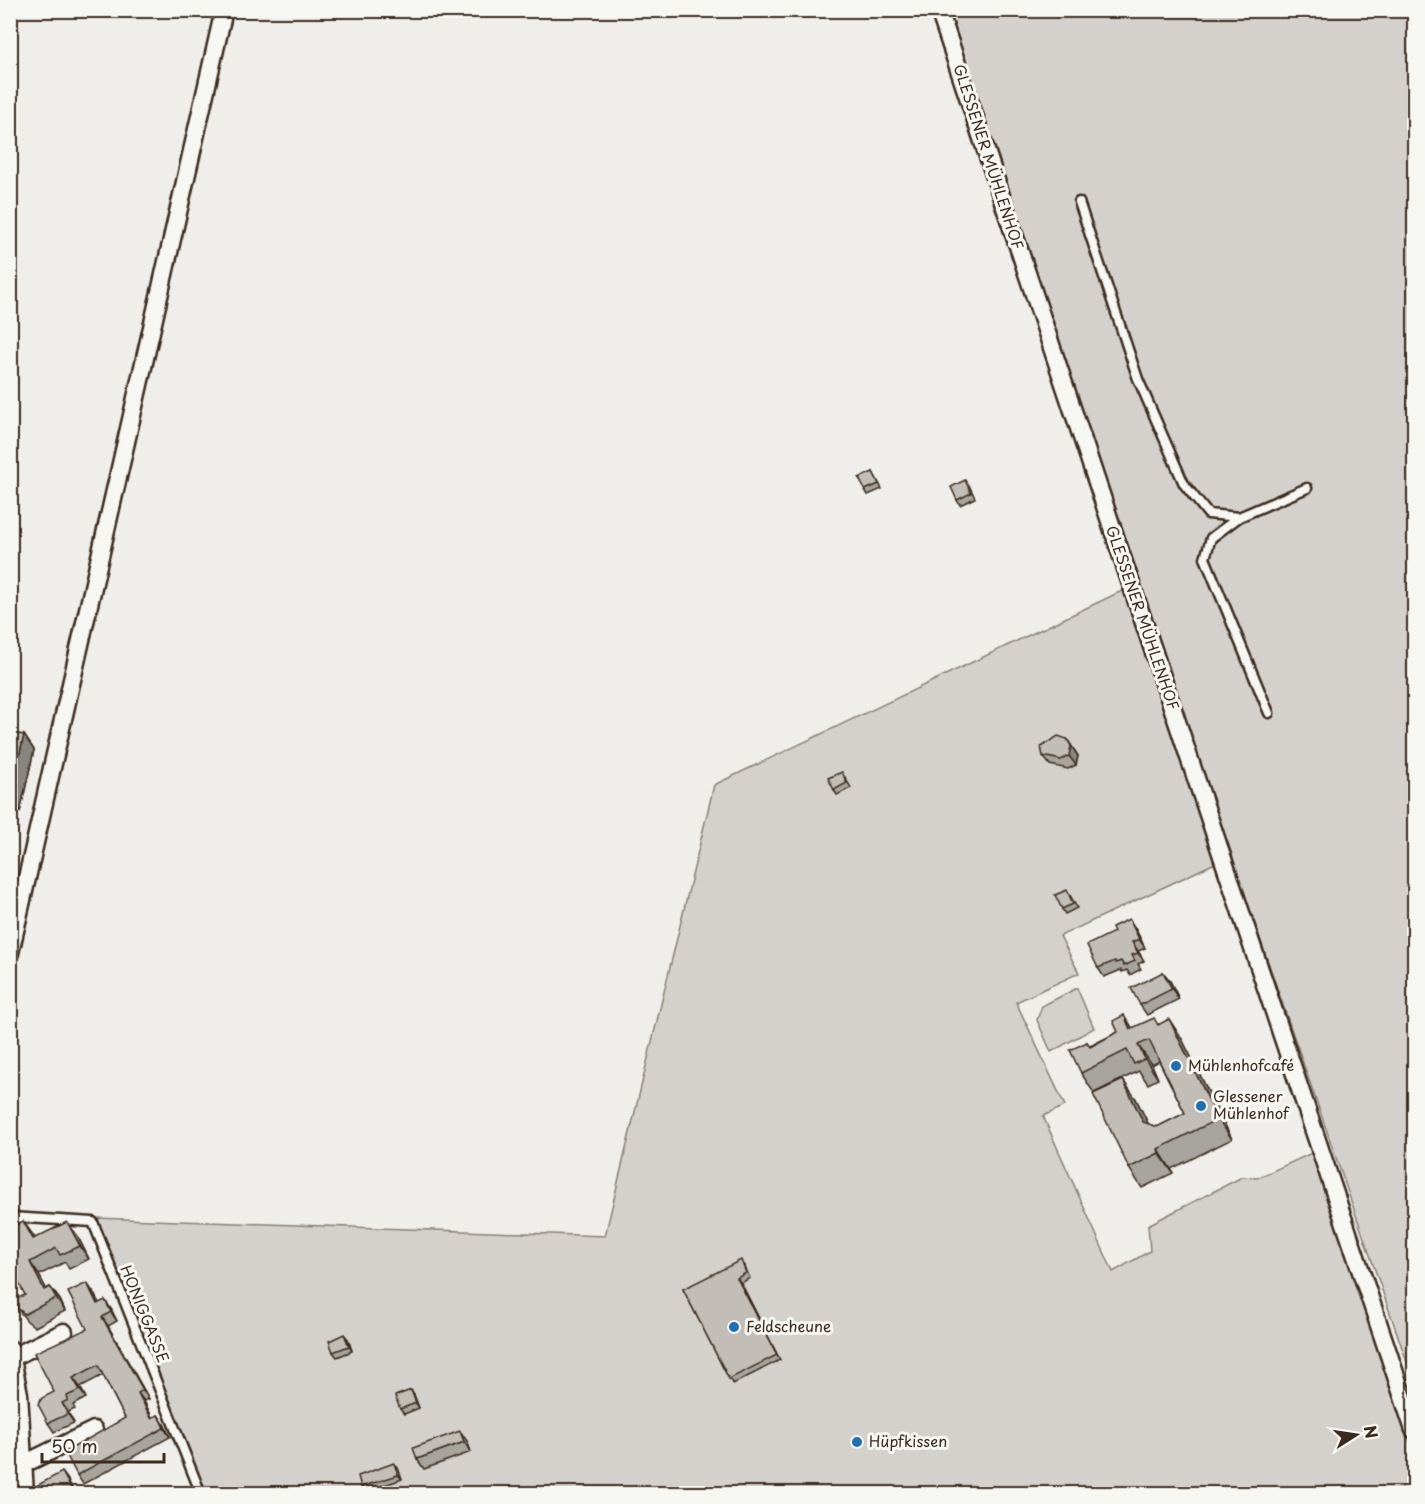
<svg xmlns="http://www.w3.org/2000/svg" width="1425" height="1504" font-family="'Playpen Sans',sans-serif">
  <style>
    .green { fill: #d4d1cc; stroke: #887e75; stroke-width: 1.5 }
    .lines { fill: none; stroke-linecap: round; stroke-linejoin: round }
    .lane-casing { stroke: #3b2a1e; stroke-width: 13 }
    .street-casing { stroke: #3b2a1e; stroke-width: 21 }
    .lane { stroke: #f6f6f2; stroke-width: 8 }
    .street { stroke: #f6f6f2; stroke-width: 16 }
    .wall { fill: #a7a39d; stroke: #3b2a1e; stroke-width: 1.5 }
    .shaded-wall { fill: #888480; stroke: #3b2a1e; stroke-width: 1.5 }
    .building { fill: #c2bdb7; stroke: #3b2a1e; stroke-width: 1.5 }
    .poi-dot { fill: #1f6fb2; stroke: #f6f6f2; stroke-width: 2 }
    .labels { text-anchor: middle; stroke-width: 6; stroke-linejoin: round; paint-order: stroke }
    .street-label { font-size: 15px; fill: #3b2a1e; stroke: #f6f6f2 }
    .poi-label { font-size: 15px; fill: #3b2a1e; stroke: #f6f6f2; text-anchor: start }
  </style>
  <rect width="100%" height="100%" fill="#efeeea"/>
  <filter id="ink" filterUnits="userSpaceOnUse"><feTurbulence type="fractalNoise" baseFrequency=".0167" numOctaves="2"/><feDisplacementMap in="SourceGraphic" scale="12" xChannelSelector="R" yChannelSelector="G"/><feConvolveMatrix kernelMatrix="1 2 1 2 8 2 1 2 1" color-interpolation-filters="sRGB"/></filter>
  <g filter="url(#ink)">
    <g class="green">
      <polygon points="944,11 1414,11 1414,1382 1137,585"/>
      <polygon points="1124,590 1215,863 1060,936 1079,973 1016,1002 1065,1106 1043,1116 1113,1272 1150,1251 1148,1225 1242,1177 1257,1178 1314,1152 1414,1454 1414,1493 206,1493 96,1218 605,1236 714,785"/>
      <polygon points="1077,988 1094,1028 1051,1052 1037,1020 1042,1006"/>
    </g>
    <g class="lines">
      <defs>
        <g id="lane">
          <polyline points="1079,202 1138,379 1184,484 1208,514 1239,517 1307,488"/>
          <polyline points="1239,517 1211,538 1205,558 1269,713"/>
          <polyline points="10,1217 93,1222 201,1494"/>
        </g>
        <g id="street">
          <polyline points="939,10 1414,1430"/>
          <polyline points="10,953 224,10"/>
          <polyline points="10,1349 19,1394 25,1494"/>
          <polyline points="13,1357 64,1332"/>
          <polyline points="24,1464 94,1430"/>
        </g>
      </defs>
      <use href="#lane" class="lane-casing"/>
      <use href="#street" class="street-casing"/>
      <use href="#lane" class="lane"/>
      <use href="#street" class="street"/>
    </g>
    <g class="wall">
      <polygon points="873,472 882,489 868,495 865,490"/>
      <polygon points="969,485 975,498 960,505 957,500"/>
      <polygon points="10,733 24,735 34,750 20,812 10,810"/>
      <polygon points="1067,739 1078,756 1076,765 1068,769 1050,765 1043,756"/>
      <polygon points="845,777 851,788 837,795 834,790"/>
      <polygon points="1070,895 1077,908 1065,914 1062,909"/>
      <polygon points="1135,928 1145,948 1138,951 1144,961 1138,964 1141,969 1130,975 1127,970 1122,972 1121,970 1104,977 1098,968"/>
      <polygon points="1163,972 1170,981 1179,999 1147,1015 1140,1005"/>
      <polygon points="1159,1024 1182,1039 1232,1139 1171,1169 1173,1173 1142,1188 1129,1168 1136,1099 1148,1124 1157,1127 1185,1113 1159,1061 1152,1065 1158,1079 1148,1084 1139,1071 1094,1093 1081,1073 1087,1042 1090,1046 1118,1032 1133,1028"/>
      <polygon points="33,1235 35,1238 77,1235 89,1259 69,1269 65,1262 39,1275 46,1289 50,1287 60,1300 65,1311 35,1327 27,1321 17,1308 25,1295"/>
      <polygon points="744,1265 750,1278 741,1283 780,1360 733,1384 729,1379 683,1289"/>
      <polygon points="93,1292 99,1303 111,1309 117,1321 108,1326 149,1399 144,1401 152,1418 158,1415 164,1424 170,1437 83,1484 77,1475 125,1418 103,1375 80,1387 86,1398 73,1405 75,1409 68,1412 74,1423 54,1432 48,1423 54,1392 87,1329"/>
      <polygon points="348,1339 352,1351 337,1357 333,1352"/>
      <polygon points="414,1395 419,1408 404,1414 400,1409"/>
      <polygon points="467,1441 471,1452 424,1469 417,1459"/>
      <polygon points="394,1463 398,1468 402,1479 365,1492 361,1487"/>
    </g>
    <g class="shaded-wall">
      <polygon points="24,735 34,750 20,812 10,798 10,795"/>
      <polygon points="1067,739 1078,756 1076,765 1069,756"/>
      <polygon points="1129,919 1135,928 1145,948 1139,939"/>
      <polygon points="1132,942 1138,951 1144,961 1138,953"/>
      <polygon points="1163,972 1170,981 1179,999 1172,989"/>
      <polygon points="1124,1015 1137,1035 1130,1029"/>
      <polygon points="1169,1019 1182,1039 1232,1139 1218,1119"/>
      <polygon points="1138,1045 1152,1065 1158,1079 1145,1059"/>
      <polygon points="1123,1080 1136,1099 1157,1141 1143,1122"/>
      <polygon points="1158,1149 1171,1169 1173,1173 1159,1153"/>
      <polygon points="23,1221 33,1235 42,1252 33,1239"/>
      <polygon points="67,1222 77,1235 89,1259 80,1246"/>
      <polygon points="30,1262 39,1275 52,1300 44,1290"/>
      <polygon points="737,1278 741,1283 780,1360 777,1355"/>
      <polygon points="87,1283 93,1292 104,1313 97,1304"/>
      <polygon points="50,1287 60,1300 65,1311 56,1298"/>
      <polygon points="105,1300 111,1309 117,1321 111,1312"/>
      <polygon points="102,1317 108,1326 149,1399 143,1390"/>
      <polygon points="344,1334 348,1339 352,1351 349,1346"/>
      <polygon points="73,1378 80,1387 86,1398 80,1390"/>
      <polygon points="411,1390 414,1395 419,1408 416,1403"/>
      <polygon points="138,1393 144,1401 157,1427 151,1418"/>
      <polygon points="62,1403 68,1412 74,1423 68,1414"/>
      <polygon points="158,1415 164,1424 170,1437 164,1428"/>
      <polygon points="460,1431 467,1441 471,1452 464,1442"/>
      <polygon points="394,1463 398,1468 402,1479 398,1475"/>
      <polygon points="62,1472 68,1480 75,1494 74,1494"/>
    </g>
    <g class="building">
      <polygon points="873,472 879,484 865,490 859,478"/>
      <polygon points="965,480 971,493 957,500 951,487"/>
      <polygon points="10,733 24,735 10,795"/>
      <polygon points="1058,736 1067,739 1071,746 1069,756 1061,760 1043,756 1041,747"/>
      <polygon points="842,772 847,783 834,790 828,778"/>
      <polygon points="1067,890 1073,904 1062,909 1055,895"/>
      <polygon points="1129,919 1139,939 1132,942 1138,953 1132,955 1135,961 1124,966 1121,961 1116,963 1115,961 1098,968 1087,945 1114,932 1112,927"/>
      <polygon points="1163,972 1172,989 1140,1005 1131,988"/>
      <polygon points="1124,1015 1130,1029 1154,1018 1158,1025 1169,1019 1218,1119 1158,1149 1159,1153 1129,1168 1093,1094 1123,1080 1143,1122 1157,1127 1185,1113 1149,1040 1138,1045 1145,1059 1134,1064 1127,1050 1081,1073 1070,1050 1087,1042 1090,1047 1118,1032 1113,1021"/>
      <polygon points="23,1221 33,1239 67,1222 80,1246 60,1255 56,1248 30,1262 44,1290 50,1287 56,1298 25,1314 17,1308 18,1298 25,1295 10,1266 10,1226 14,1227"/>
      <polygon points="741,1260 746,1273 737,1278 777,1355 729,1379 683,1289"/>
      <polygon points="87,1283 97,1304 105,1300 111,1312 102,1317 143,1390 138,1393 151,1418 158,1415 164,1428 77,1475 65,1452 125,1418 98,1365 73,1378 80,1390 67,1396 68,1400 62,1403 68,1414 48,1423 38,1404 42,1398 54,1392 34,1353 87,1329 68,1292"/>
      <polygon points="344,1334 349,1346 333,1352 329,1341"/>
      <polygon points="411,1390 416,1403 400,1409 395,1396"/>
      <polygon points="460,1431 464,1442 417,1459 413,1448"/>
      <polygon points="394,1463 398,1475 361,1487 358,1476"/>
      <polygon points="62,1472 74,1494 40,1494 36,1486"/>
    </g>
  </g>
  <g class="poi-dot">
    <circle cx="1176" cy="1066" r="6"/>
    <circle cx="1201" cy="1106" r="6"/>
    <circle cx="734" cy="1327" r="6"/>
    <circle cx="857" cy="1442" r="6"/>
  </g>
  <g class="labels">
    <g class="street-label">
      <text transform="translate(988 157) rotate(72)" y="5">GLESSENER MÜHLENHOF</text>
      <text transform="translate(1142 618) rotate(71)" y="5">GLESSENER MÜHLENHOF</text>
      <text transform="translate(144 1314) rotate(68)" y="5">HONIGGASSE</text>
    </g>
    <g class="poi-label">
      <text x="1188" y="1071">Mühlenhofcafé</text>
      <text x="1213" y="1102">Glessener<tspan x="1213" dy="17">Mühlenhof</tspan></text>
      <text x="746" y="1332">Feldscheune</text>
      <text x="869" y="1447">Hüpfkissen</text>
    </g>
  </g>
  <rect width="1425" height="1504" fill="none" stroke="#f6f6f2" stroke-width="36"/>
  <rect x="18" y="18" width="1389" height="1468" fill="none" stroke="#3b2a1e" stroke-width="2" filter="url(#ink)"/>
  <g transform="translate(1356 1435) rotate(78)" stroke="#f6f6f2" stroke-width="4.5" paint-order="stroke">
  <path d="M0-4.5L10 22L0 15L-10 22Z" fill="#3b2a1e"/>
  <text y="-9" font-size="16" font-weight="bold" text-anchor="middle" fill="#3b2a1e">N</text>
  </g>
  <path d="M42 1453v9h122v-9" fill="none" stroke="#3b2a1e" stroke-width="3"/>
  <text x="51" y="1453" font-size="18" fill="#3b2a1e" stroke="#f6f6f2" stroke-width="4.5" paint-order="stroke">50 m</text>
</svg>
